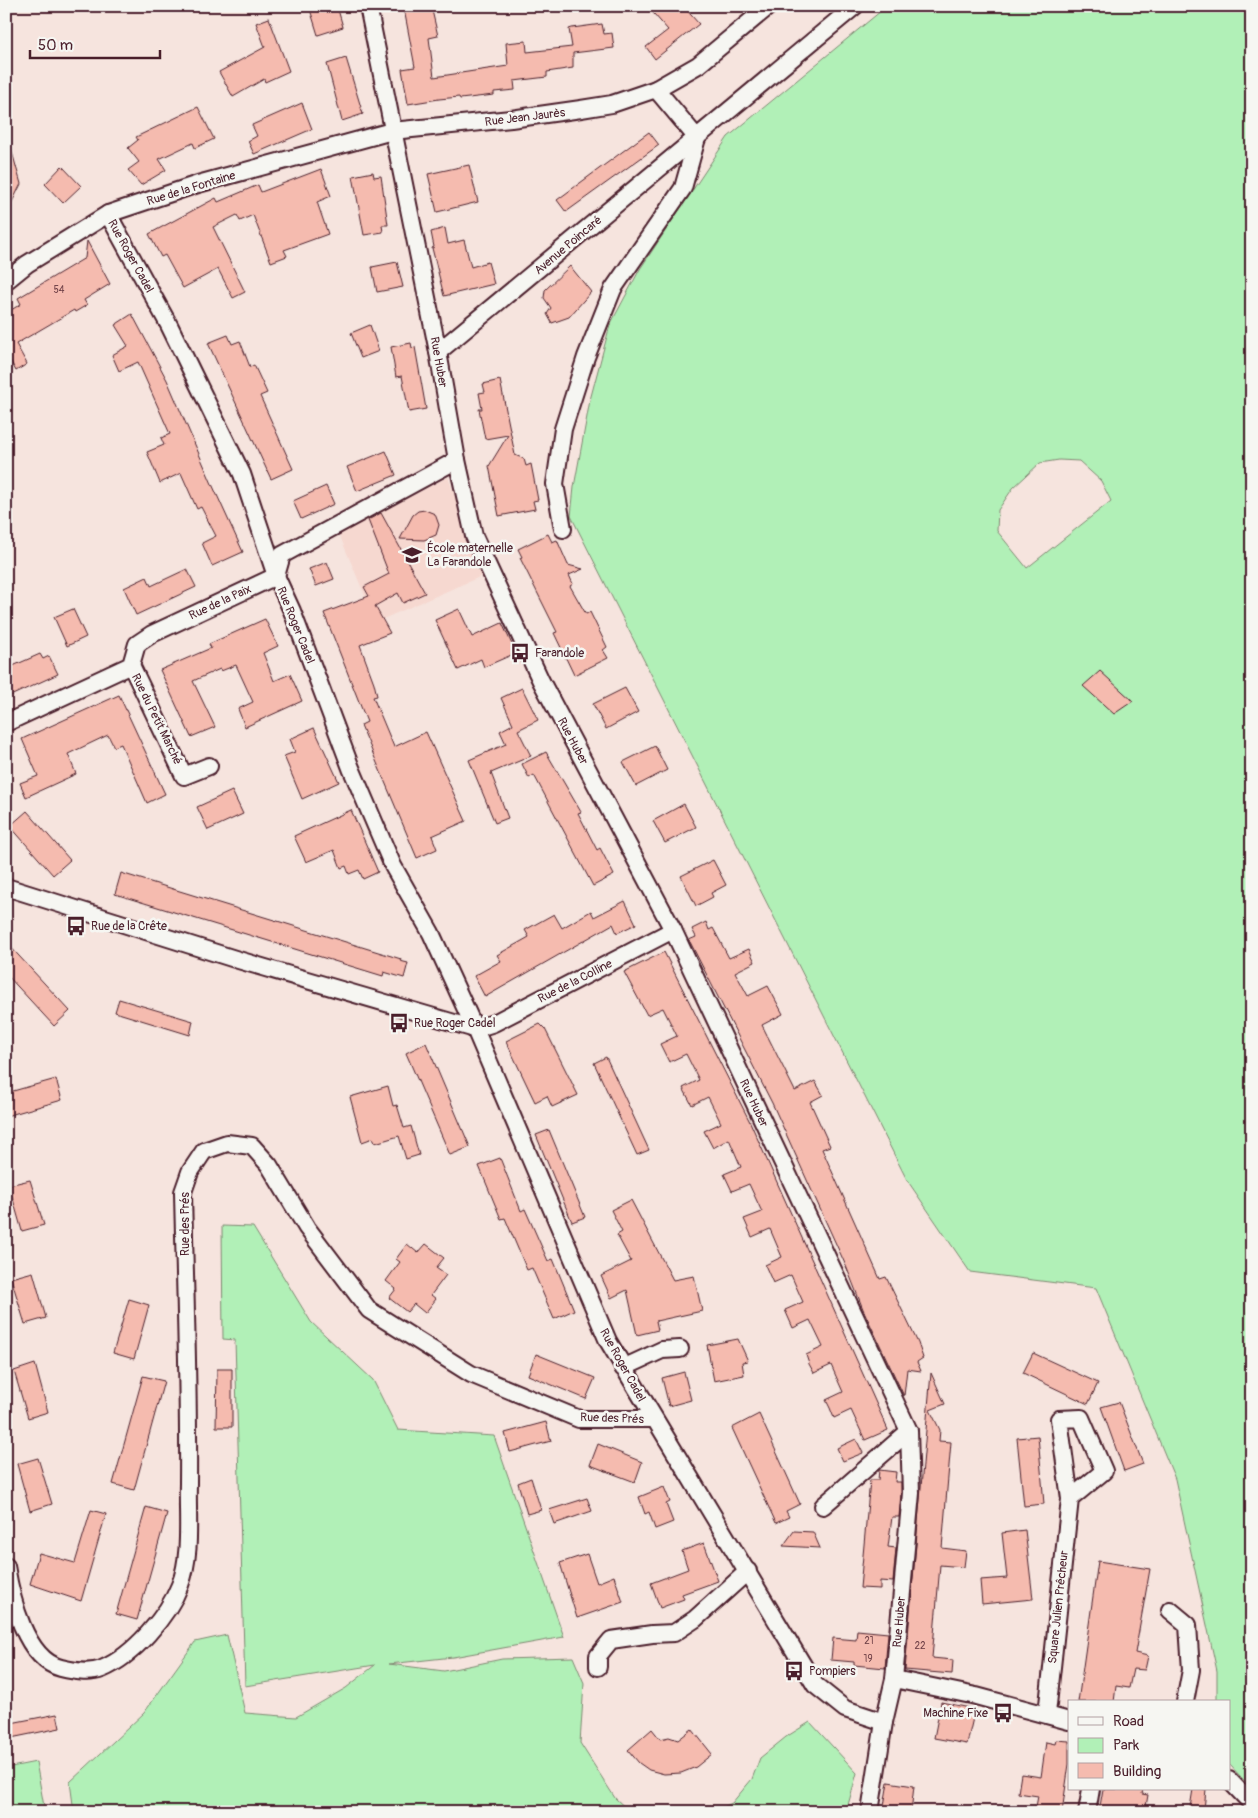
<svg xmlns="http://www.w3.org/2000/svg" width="1258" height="1818" font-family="Pangolin,sans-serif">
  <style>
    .built { fill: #f6d8d0 }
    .green { fill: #b1f0b7; stroke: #7e8871; fill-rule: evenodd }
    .building { fill: #f5bbaf; stroke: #4a1f2b }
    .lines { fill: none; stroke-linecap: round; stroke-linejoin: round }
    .street-casing { stroke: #4a1f2b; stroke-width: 20 }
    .street { stroke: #f6f6f2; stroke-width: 16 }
    .labels { text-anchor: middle; stroke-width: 5; stroke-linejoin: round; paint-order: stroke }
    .number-label { font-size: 10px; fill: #75464c }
    .street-label { font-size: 12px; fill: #4a1f2b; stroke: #f6f6f2 }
    .poi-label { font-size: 12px; fill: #4a1f2b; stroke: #f6f6f2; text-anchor: start }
  </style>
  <rect width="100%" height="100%" fill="#f6e4de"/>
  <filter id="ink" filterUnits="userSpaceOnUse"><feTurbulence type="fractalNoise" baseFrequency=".02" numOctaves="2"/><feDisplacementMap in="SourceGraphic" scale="10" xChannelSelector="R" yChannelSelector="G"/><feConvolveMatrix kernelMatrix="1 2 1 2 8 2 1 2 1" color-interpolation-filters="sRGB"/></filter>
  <g filter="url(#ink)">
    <polygon class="built" points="448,477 484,575 376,622 339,534"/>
    <g class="green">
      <path d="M887,6H1252V1789L1229,1764V1702H1217V1671L1175,1479L1096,1288L970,1272L907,1180L571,516L574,487L590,400L610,325L640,269L728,137ZM1059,460L1079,461L1101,481L1111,501L1027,568L997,531L998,510L1013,488L1040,463Z"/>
      <polygon points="222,1226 253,1227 311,1322 373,1380 398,1430 494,1436 564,1637 453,1657 389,1664 444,1671 502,1659 573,1657 584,1683 580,1743 615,1798 630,1812 74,1812 70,1782 144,1713 195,1642 227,1635 245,1713 296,1717 346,1688 375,1665 245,1686 235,1340 223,1339"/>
      <polygon points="810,1722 857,1773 846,1812 713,1812 732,1803 752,1779 760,1758 786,1737"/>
      <polygon points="36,1762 45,1812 13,1812 6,1768"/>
    </g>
    <g class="building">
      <polygon points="309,6 337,6 343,27 318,35"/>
      <polygon points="420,6 431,6 438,36 429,38 434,77 508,66 506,43 526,41 527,52 572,47 569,29 572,28 602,24 604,34 612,33 614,48 573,53 573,68 547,72 547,77 514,81 515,90 494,92 494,95 460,99 459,97 439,99 408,104 402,69 415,67 404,9"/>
      <polygon points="647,6 683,6 699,24 655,59 646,47 668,30"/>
      <polygon points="269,18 289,71 265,82 264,79 233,97 219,72 265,47 256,23"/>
      <polygon points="346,58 363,114 342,121 327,64"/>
      <polygon points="302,103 312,129 254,154 248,141 257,136 252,125"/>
      <polygon points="198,107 214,139 195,148 193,143 159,159 166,170 141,185 128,170 139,162 128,148 138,140 136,137"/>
      <polygon points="649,132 659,145 566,212 557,200"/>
      <polygon points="10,145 21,184 6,214 6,146"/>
      <polygon points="469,165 478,202 437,212 428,174"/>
      <polygon points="62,166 81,186 63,203 45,184"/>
      <polygon points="321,169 331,196 317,202 328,234 284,250 287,256 271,262 253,215 240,221 237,215 213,227 245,292 233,298 218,269 183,288 165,255 161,257 149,234 216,198 218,202 258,185 261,192"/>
      <polygon points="373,172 374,177 381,176 388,225 382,225 383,232 364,235 353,176"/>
      <polygon points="445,228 448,244 464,240 471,267 488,262 494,284 444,296 432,248 434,247 431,232"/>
      <polygon points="87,241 110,284 84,300 87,305 75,312 74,310 16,344 27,364 16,371 6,353 6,313 21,304 18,298 85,258"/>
      <polygon points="397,262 403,287 377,292 372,267"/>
      <polygon points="570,266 591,292 569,317 552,323 547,314 551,308 544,298 545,290"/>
      <polygon points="132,314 167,380 212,484 243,552 212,566 202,543 216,536 201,507 197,509 181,473 160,483 147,452 164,445 161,438 170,434 138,362 119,371 112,355 128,346 115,325"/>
      <polygon points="370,325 379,351 361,358 351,333"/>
      <polygon points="228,335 232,344 240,341 250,367 254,365 267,393 260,396 293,469 271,479 208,343"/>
      <polygon points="411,343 412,348 415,347 426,409 409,412 402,376 396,377 391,347"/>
      <polygon points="500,380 515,455 524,459 526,466 531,464 538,500 533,501 535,509 499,516 489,466 508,435 485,439 479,409 482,409 479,393 485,392 483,384"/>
      <polygon points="386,451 396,475 357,491 347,467"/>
      <polygon points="326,486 334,504 301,519 293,501"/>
      <polygon points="418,511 425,510 435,514 439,525 436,535 424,540 400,539 413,515"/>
      <polygon points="381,513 425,593 403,603 398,593 375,606 390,633 360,645 374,683 377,696 373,697 394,747 426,732 466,821 432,836 437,849 417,858 361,725 367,722 324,613 369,596 364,587 389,574 368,520"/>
      <polygon points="548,534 552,542 557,540 568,565 583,569 569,575 573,584 570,586 586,614 590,612 607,647 603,650 608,658 574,675 554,633 557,632 520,558 522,557 518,549"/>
      <polygon points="327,562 334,579 316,586 309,569"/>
      <polygon points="187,569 196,587 136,615 124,588 147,577 151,586"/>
      <polygon points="73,609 86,637 67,646 54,617"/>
      <polygon points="459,609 472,637 502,623 516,653 484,667 481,659 458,670 435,620"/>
      <polygon points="265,619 278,646 263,653 274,681 290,674 302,701 245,727 238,709 253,702 236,665 221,671 220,669 193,681 215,727 191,737 160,670 211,648 209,644"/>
      <polygon points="40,654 43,659 49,656 58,674 6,698 6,669"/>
      <polygon points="1100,671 1133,701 1114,714 1083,686"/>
      <polygon points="522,688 538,720 518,730 531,756 491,773 508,818 495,823 469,760 506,744 500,731 513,724 501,698"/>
      <polygon points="625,688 638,712 606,729 593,704"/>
      <polygon points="119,695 165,794 147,803 121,744 114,747 108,735 68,754 76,774 26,797 20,783 38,776 22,739"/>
      <polygon points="314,728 339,782 302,799 284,756 295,752 290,739"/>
      <polygon points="655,746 667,770 636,786 623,762"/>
      <polygon points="546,752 581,812 578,813 597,850 600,848 614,875 593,886 534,775 529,778 522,764"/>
      <polygon points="232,791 243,814 208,830 197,807"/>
      <polygon points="684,804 696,827 665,843 653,821"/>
      <polygon points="351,810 378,872 363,879 359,870 349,874 346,866 341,868 334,850 306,862 294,836"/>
      <polygon points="27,811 70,860 53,875 10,826"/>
      <polygon points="713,860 726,885 711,893 713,897 696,906 681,876"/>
      <polygon points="121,873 401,959 400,961 408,963 404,978 384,972 383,976 115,894"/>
      <polygon points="625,901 636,924 617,933 613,924 485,997 474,976 501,961 497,955 529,937 525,930 554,914 562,928 591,911 594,917"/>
      <polygon points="706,922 709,930 713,928 729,958 749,949 755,962 735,972 748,996 768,986 783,1014 762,1025 795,1091 815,1081 823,1095 810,1102 830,1146 822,1149 880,1279 886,1277 918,1343 923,1358 917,1362 921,1371 907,1369 904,1396 863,1309 846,1266 772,1103 689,940 696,937 692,929"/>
      <polygon points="6,942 70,1011 54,1026 6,974"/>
      <polygon points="664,952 750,1122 888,1430 865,1440 851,1410 834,1418 830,1408 826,1400 843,1392 831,1365 814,1373 809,1364 806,1355 823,1347 810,1320 793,1328 785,1310 803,1302 791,1275 773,1283 765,1265 782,1257 770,1229 752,1237 744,1219 762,1212 749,1184 732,1191 724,1174 741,1167 729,1139 713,1148 704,1131 721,1123 708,1097 692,1105 683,1088 699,1080 686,1054 669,1062 660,1044 677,1036 663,1008 647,1015 624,972"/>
      <polygon points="119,999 193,1021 190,1035 115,1012"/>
      <polygon points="540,1024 545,1029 578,1095 552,1107 547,1096 535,1102 506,1041"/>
      <polygon points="426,1043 470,1147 450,1155 406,1053"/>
      <polygon points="606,1057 649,1150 637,1155 594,1063"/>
      <polygon points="56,1079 62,1100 6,1116 6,1093"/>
      <polygon points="388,1086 393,1106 397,1105 404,1128 411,1126 419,1155 406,1159 399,1136 375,1143 373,1138 362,1142 350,1097"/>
      <polygon points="549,1130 585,1217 572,1222 536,1135"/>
      <polygon points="500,1158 521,1211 525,1209 548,1261 553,1259 574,1310 554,1319 532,1268 527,1270 505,1218 501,1219 479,1166"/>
      <polygon points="30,1180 44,1225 22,1231 9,1185"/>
      <polygon points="631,1200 673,1280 694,1276 702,1311 656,1321 658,1330 637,1335 627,1290 611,1298 601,1276 631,1261 617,1235 622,1232 611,1210"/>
      <polygon points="407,1244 418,1253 426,1244 444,1258 436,1268 446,1275 431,1295 436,1299 425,1313 414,1304 407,1312 389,1298 396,1289 386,1281 400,1262 396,1259"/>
      <polygon points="33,1272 46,1318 25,1324 11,1278"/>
      <polygon points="129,1299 149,1305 134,1359 113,1353"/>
      <polygon points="738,1339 748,1361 742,1362 744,1375 714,1381 707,1345"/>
      <polygon points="1033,1353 1098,1383 1088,1404 1023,1373"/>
      <polygon points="536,1354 595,1378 586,1399 528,1375"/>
      <polygon points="35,1364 48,1412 28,1418 14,1371"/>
      <polygon points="217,1369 232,1369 232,1427 216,1427"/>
      <polygon points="684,1372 691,1400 669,1406 662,1378"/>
      <polygon points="931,1373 945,1404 930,1410 940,1430 939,1441 951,1442 942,1548 966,1551 964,1567 940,1565 932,1658 953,1660 952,1674 905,1670"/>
      <polygon points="143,1376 164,1381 134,1490 113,1484"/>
      <polygon points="1119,1402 1143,1464 1124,1471 1101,1407"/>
      <polygon points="759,1414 800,1504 786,1511 789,1517 776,1523 732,1428"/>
      <polygon points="546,1422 551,1441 510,1452 505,1433"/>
      <polygon points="1038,1436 1044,1504 1024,1506 1017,1438"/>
      <polygon points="856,1439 863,1453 843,1461 837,1448"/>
      <polygon points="598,1444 642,1462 635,1482 590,1465"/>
      <polygon points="38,1458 52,1504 30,1511 17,1464"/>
      <polygon points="879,1470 896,1472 895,1482 901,1482 901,1493 899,1517 892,1517 888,1547 896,1548 893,1582 880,1581 880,1589 860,1588 870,1480 878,1480"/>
      <polygon points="531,1478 541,1510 527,1514 518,1483"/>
      <polygon points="664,1487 670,1502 666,1504 673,1522 655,1529 649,1512 645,1514 639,1497"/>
      <polygon points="587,1498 592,1511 554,1524 549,1510"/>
      <polygon points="146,1507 167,1513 137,1620 116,1614"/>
      <polygon points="91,1510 106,1514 81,1601 30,1584 39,1553 75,1563"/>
      <polygon points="1025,1530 1033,1599 982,1604 980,1580 1007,1578 1002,1533"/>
      <polygon points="794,1531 813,1532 820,1548 783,1546"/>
      <polygon points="704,1543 718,1581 682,1594 684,1599 660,1608 651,1583 688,1569 682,1551"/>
      <polygon points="587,1554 597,1583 614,1576 623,1602 577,1618 560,1563"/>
      <polygon points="1098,1561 1150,1569 1135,1653 1148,1656 1145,1670 1133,1669 1129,1688 1116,1686 1114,1702 1078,1702"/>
      <polygon points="857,1630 888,1633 885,1668 854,1665 854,1662 831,1660 833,1638 856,1640"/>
      <polygon points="941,1702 975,1709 967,1744 934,1738"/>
      <polygon points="57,1714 60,1728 6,1739 6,1724"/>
      <polygon points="652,1729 660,1739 669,1737 678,1740 692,1729 712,1754 696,1767 681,1773 664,1774 649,1770 639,1763 628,1750"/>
      <polygon points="1056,1740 1069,1741 1069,1764 1062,1812 1035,1812 1038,1796 1018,1793 1021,1774 1041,1777 1046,1742 1055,1744"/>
      <polygon points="888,1782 914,1786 911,1812 883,1812"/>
      <polygon points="1103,1789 1143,1789 1142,1794 1148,1795 1145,1812 1126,1809 1125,1812 1099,1812"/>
      <polygon points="1193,1789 1206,1789 1204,1810 1190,1808"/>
    </g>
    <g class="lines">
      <defs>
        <g id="street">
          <polyline points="368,6 438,352 457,460 474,536 541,681 673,930 909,1431 911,1493 894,1679 884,1722 870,1812"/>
          <polyline points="697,138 656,89 698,65 769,6"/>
          <polyline points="108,214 169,325 242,474 276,576 292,611 351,768 393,866 431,933 475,1029 608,1341 815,1685 845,1709 884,1722"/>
          <polyline points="6,281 27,264 108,214 198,184 392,131 511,119 581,109 612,104 656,89"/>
          <polyline points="438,352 855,6"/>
          <polyline points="563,529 555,484 563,429 586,357 613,289 683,188 697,138"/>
          <polyline points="131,665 184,776 209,766"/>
          <polyline points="6,723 131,665 137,644 152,634 276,576 282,555 457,460"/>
          <polyline points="6,887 235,959 475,1029"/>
          <polyline points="475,1029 494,1023 673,930"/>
          <polyline points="623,1368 662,1350 680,1349"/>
          <polyline points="823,1506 909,1431"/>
          <path d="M6,1566C11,1597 25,1659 61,1668C74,1671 89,1674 102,1669C133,1656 168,1616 180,1585C192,1554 187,1516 188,1483C189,1386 185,1289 183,1192L190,1172L204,1151L227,1143L252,1146L269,1165L307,1228L369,1310L471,1374L579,1419H654"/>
          <polyline points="1170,1610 1188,1625 1191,1670 1185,1702"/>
          <polyline points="598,1667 598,1656 611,1640 652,1634 674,1633 695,1619 748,1571"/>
          <polyline points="894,1679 976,1696 1069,1721"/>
          <polyline points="1047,1714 1070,1499 1059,1419 1081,1418 1104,1471 1070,1499"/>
          <polyline points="1229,1780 1252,1804"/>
          <polyline points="1087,1812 1091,1789"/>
        </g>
      </defs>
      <use href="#street" class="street-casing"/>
      <use href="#street" class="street"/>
    </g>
  </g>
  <defs>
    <symbol id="school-bare" viewBox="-9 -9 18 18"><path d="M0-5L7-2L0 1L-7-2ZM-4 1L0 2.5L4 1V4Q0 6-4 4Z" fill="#4a1f2b" stroke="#f6f6f2" stroke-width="2.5" paint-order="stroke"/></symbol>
    <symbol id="bus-bare" viewBox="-9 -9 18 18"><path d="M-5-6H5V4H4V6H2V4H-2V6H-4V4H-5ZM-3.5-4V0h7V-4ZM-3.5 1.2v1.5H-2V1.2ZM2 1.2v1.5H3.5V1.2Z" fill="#4a1f2b" stroke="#f6f6f2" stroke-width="2.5" paint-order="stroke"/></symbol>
  </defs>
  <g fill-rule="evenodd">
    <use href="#school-bare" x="398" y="541" width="28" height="28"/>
    <use href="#bus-bare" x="506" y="639" width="28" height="28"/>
    <use href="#bus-bare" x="62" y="912" width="28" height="28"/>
    <use href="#bus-bare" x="385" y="1009" width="28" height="28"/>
    <use href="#bus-bare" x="780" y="1657" width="28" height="28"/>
    <use href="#bus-bare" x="989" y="1699" width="28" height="28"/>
  </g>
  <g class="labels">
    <g class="number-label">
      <text x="59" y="293">54</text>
      <text x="869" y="1644">21</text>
      <text x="920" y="1649">22</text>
      <text x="868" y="1662">19</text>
    </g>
    <g class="street-label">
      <text transform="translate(525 117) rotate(-7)" y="4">Rue Jean Jaurès</text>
      <text transform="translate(191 188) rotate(-17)" y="4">Rue de la Fontaine</text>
      <text transform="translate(568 245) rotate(-40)" y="4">Avenue Poincaré</text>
      <text transform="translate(131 256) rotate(61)" y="4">Rue Roger Cadel</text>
      <text transform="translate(439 362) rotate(80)" y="4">Rue Huber</text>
      <text transform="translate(220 602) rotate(-25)" y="4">Rue de la Paix</text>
      <text transform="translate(296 625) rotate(68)" y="4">Rue Roger Cadel</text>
      <text transform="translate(157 719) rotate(64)" y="4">Rue du Petit Marché</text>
      <text transform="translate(573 741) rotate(62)" y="4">Rue Huber</text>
      <text transform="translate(575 981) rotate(-27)" y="4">Rue de la Colline</text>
      <text transform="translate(754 1103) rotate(65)" y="4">Rue Huber</text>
      <text transform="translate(185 1224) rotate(-90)" y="4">Rue des Prés</text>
      <text transform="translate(623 1365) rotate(61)" y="4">Rue Roger Cadel</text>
      <text transform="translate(612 1418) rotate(2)" y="4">Rue des Prés</text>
      <text transform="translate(1058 1607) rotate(-84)" y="4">Square Julien Prêcheur</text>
      <text transform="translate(899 1622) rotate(-85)" y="4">Rue Huber</text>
    </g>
    <g class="poi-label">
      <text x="427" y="552">École maternelle<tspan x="427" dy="14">La Farandole</tspan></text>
      <text x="535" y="657">Farandole</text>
      <text x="91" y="930">Rue de la Crête</text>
      <text x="414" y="1027">Rue Roger Cadel</text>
      <text x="809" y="1675">Pompiers</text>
      <text x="988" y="1717" text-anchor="end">Machine Fixe</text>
    </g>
  </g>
  <rect width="1258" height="1818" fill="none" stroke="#f6f6f2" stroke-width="25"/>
  <rect x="12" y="12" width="1233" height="1793" fill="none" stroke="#4a1f2b" stroke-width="2" filter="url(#ink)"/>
  <rect x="1068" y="1700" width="162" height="90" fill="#f6f6f2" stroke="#b1a0a2"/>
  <rect x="1078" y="1717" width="25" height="8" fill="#f6f6f2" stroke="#b1a0a2"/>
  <text x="1113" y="1726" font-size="15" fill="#4a1f2b">Road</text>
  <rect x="1078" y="1738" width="25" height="15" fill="#b1f0b7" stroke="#b1a0a2"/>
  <text x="1113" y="1750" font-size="15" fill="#4a1f2b">Park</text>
  <rect x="1078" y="1763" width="25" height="15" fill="#f5bbaf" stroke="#b1a0a2"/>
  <text x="1113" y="1776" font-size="15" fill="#4a1f2b">Building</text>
  <path d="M30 50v8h130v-8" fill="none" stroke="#4a1f2b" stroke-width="2.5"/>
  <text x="38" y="50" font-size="15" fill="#4a1f2b" stroke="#f6f6f2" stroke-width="4" paint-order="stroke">50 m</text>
</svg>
